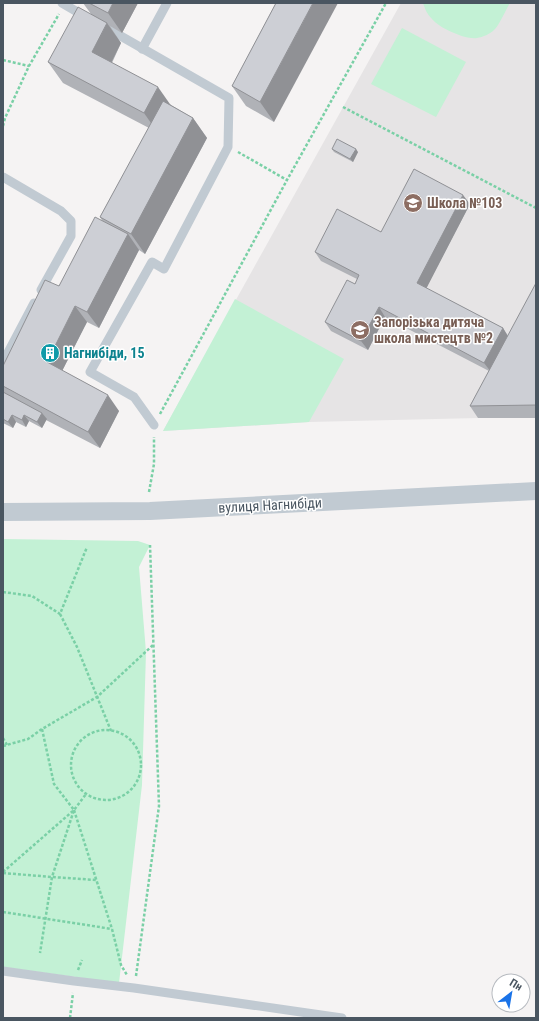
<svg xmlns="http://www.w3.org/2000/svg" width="539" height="1021" font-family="'Roboto Condensed',sans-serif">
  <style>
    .education { fill: #e6e4e5 }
    .green { fill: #c3f1d5 }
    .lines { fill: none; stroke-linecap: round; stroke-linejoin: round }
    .path { stroke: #7ad0a6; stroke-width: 2.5; stroke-dasharray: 3 2; stroke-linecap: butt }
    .lane { stroke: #c1cad2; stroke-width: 9 }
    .street { stroke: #c1cad2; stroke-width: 18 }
    .wall { fill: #b0b2b7 }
    .shaded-wall { fill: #909195 }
    .building { fill: #cdcfd5; stroke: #909195 }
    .labels { text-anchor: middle; stroke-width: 3; stroke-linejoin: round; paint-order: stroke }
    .education-label { font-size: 14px; font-weight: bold; fill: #785e54; stroke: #fff; text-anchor: start }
    .culture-label { font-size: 14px; font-weight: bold; fill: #0d838f; stroke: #fff; text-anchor: start }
    .street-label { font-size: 14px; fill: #4a5661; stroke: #fff }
  </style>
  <rect width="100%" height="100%" fill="#f5f3f3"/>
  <polygon class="education" points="401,3 536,3 536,310 478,418 309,422 163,431"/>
  <g class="green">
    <path d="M423,3H510C506,9 499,26 494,30C490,34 483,37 477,38C466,40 439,28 432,19C427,14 425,9 423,3Z"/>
    <polygon points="402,28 466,62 436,117 371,84"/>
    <polygon points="235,299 344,359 309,422 163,431"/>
    <polygon points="3,539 138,541 150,545 139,567 146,652 142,785 119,983 3,967"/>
  </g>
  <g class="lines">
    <g class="path">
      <polyline points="3,60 29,66"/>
      <polyline points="343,107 536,208"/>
      <polyline points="3,126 5,118 29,66 59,14"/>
      <polyline points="238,152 287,180 386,3"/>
      <polyline points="160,414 287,180"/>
      <polyline points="149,492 154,464 154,437"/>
      <polyline points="3,592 32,596 60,614 87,547"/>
      <polyline points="60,614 77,647 111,731"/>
      <polyline points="42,729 54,784 74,810 86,794"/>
      <circle cx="106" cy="765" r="35"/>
      <polyline points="3,738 7,745 5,746"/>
      <polyline points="3,746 28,739 42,729 97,697 153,645"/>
      <polyline points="74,810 112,929 121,965 127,975"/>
      <polyline points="3,872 74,810 52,877 40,953"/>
      <polyline points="3,873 52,877 96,880"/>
      <polyline points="3,912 112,929"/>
      <polyline points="78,970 82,960"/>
      <polyline points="136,976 159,806 150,545"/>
      <polyline points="70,1018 73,993"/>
    </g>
    <g class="lane">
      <polyline points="62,3 86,17"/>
      <polyline points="105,27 229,98 228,147 164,269 152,262 90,372 134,397 154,425"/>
      <polyline points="142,49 167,3"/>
      <polyline points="3,177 61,211 71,221 71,236 41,290"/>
      <polyline points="5,358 34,303"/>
      <polyline points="3,971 74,981 134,988 342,1018"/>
    </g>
    <polyline class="street" points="3,512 150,511 536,491"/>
  </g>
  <g class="wall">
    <polygon points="83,3 138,3 122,33 110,26 121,43 112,63 171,105 193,118 207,138 145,254 139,250 99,328 87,322 62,371 119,411 100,448 46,420 42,428 29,421 26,427 16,422 13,428 3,423 3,366 103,222 100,217 149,128 63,83 48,62 91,14"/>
    <polygon points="276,3 274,122 246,106 232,86"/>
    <polygon points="332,149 358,152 353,162 334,152"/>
    <polygon points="470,204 426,288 503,328 508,336 536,283 536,418 478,418 470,406 489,371 385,317 368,350 331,331 325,322 355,284 357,279 321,261 315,252"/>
  </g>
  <g class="shaded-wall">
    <polygon points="113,3 138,3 122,33 108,13"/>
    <polygon points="313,3 338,3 274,122 260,102"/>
    <polygon points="107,23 121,43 106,73 92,52"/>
    <polygon points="158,87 172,107 158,133 144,113"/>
    <polygon points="193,118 207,138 145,254 131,234"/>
    <polygon points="356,149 358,152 353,162 350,159"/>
    <polygon points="463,195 470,204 424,293 417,283"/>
    <polygon points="128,234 139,250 99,328 87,312"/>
    <polygon points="75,306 87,322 58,379 47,362"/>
    <polygon points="379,307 385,317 368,350 361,341"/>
    <polygon points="503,328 509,338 491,372 484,363"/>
    <polygon points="108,395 119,411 100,448 88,432"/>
    <polygon points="42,413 47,419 42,428 37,422"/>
    <polygon points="12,415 16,422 13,428 8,422"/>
    <polygon points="24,415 29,421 26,427 22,420"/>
  </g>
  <g class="building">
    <polygon points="89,3 113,3 108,13"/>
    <polygon points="276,3 313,3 260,102 232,86"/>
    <polygon points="78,7 107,23 92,52 158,87 144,113 48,62"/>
    <polygon points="163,101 193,118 131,234 100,217"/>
    <polygon points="337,139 356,149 350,159 332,149"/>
    <polygon points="414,169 463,195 417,283 503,328 484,363 379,307 361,341 325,322 347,280 355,284 359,275 315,252 337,209 381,232"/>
    <polygon points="95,217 128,234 87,312 75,306 47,362 108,395 88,432 3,386 3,366 45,280 59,286"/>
    <polygon points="536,283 536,405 470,406"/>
    <polygon points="3,392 42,413 37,422 24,415 22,420 12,415 8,422 3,419"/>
  </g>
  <defs>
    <symbol id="school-disc" viewBox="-11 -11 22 22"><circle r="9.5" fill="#8d6e63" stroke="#fff"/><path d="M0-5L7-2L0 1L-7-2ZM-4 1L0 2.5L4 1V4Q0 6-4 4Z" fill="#fff"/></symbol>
    <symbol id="building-disc" viewBox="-11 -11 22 22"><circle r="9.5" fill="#0f9aa8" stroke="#fff"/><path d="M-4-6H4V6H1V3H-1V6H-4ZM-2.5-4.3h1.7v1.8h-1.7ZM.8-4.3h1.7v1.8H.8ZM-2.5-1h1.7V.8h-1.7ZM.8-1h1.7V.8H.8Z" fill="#fff"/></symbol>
  </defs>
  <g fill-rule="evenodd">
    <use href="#school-disc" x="402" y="192" width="22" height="22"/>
    <use href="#school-disc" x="349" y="319" width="22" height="22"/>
    <use href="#building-disc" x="39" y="342" width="22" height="22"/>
  </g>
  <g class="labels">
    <g class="education-label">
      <text x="427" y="208">Школа №103</text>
      <text x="374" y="327">Запорізька дитяча<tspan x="374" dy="16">школа мистецтв №2</tspan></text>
    </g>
    <g class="culture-label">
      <text x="64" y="358">Нагнибіди, 15</text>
    </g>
    <g class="street-label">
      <text transform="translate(270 505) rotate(-3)" y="5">вулиця Нагнибіди</text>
    </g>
  </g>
  <rect width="539" height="1021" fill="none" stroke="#4a5661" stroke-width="8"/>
  <g transform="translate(511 993) rotate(31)"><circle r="19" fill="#ffffff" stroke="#b7bbc0"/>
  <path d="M0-3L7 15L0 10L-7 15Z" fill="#1a73e8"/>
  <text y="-6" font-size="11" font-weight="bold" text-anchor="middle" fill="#4a5661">Пн</text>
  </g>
</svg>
